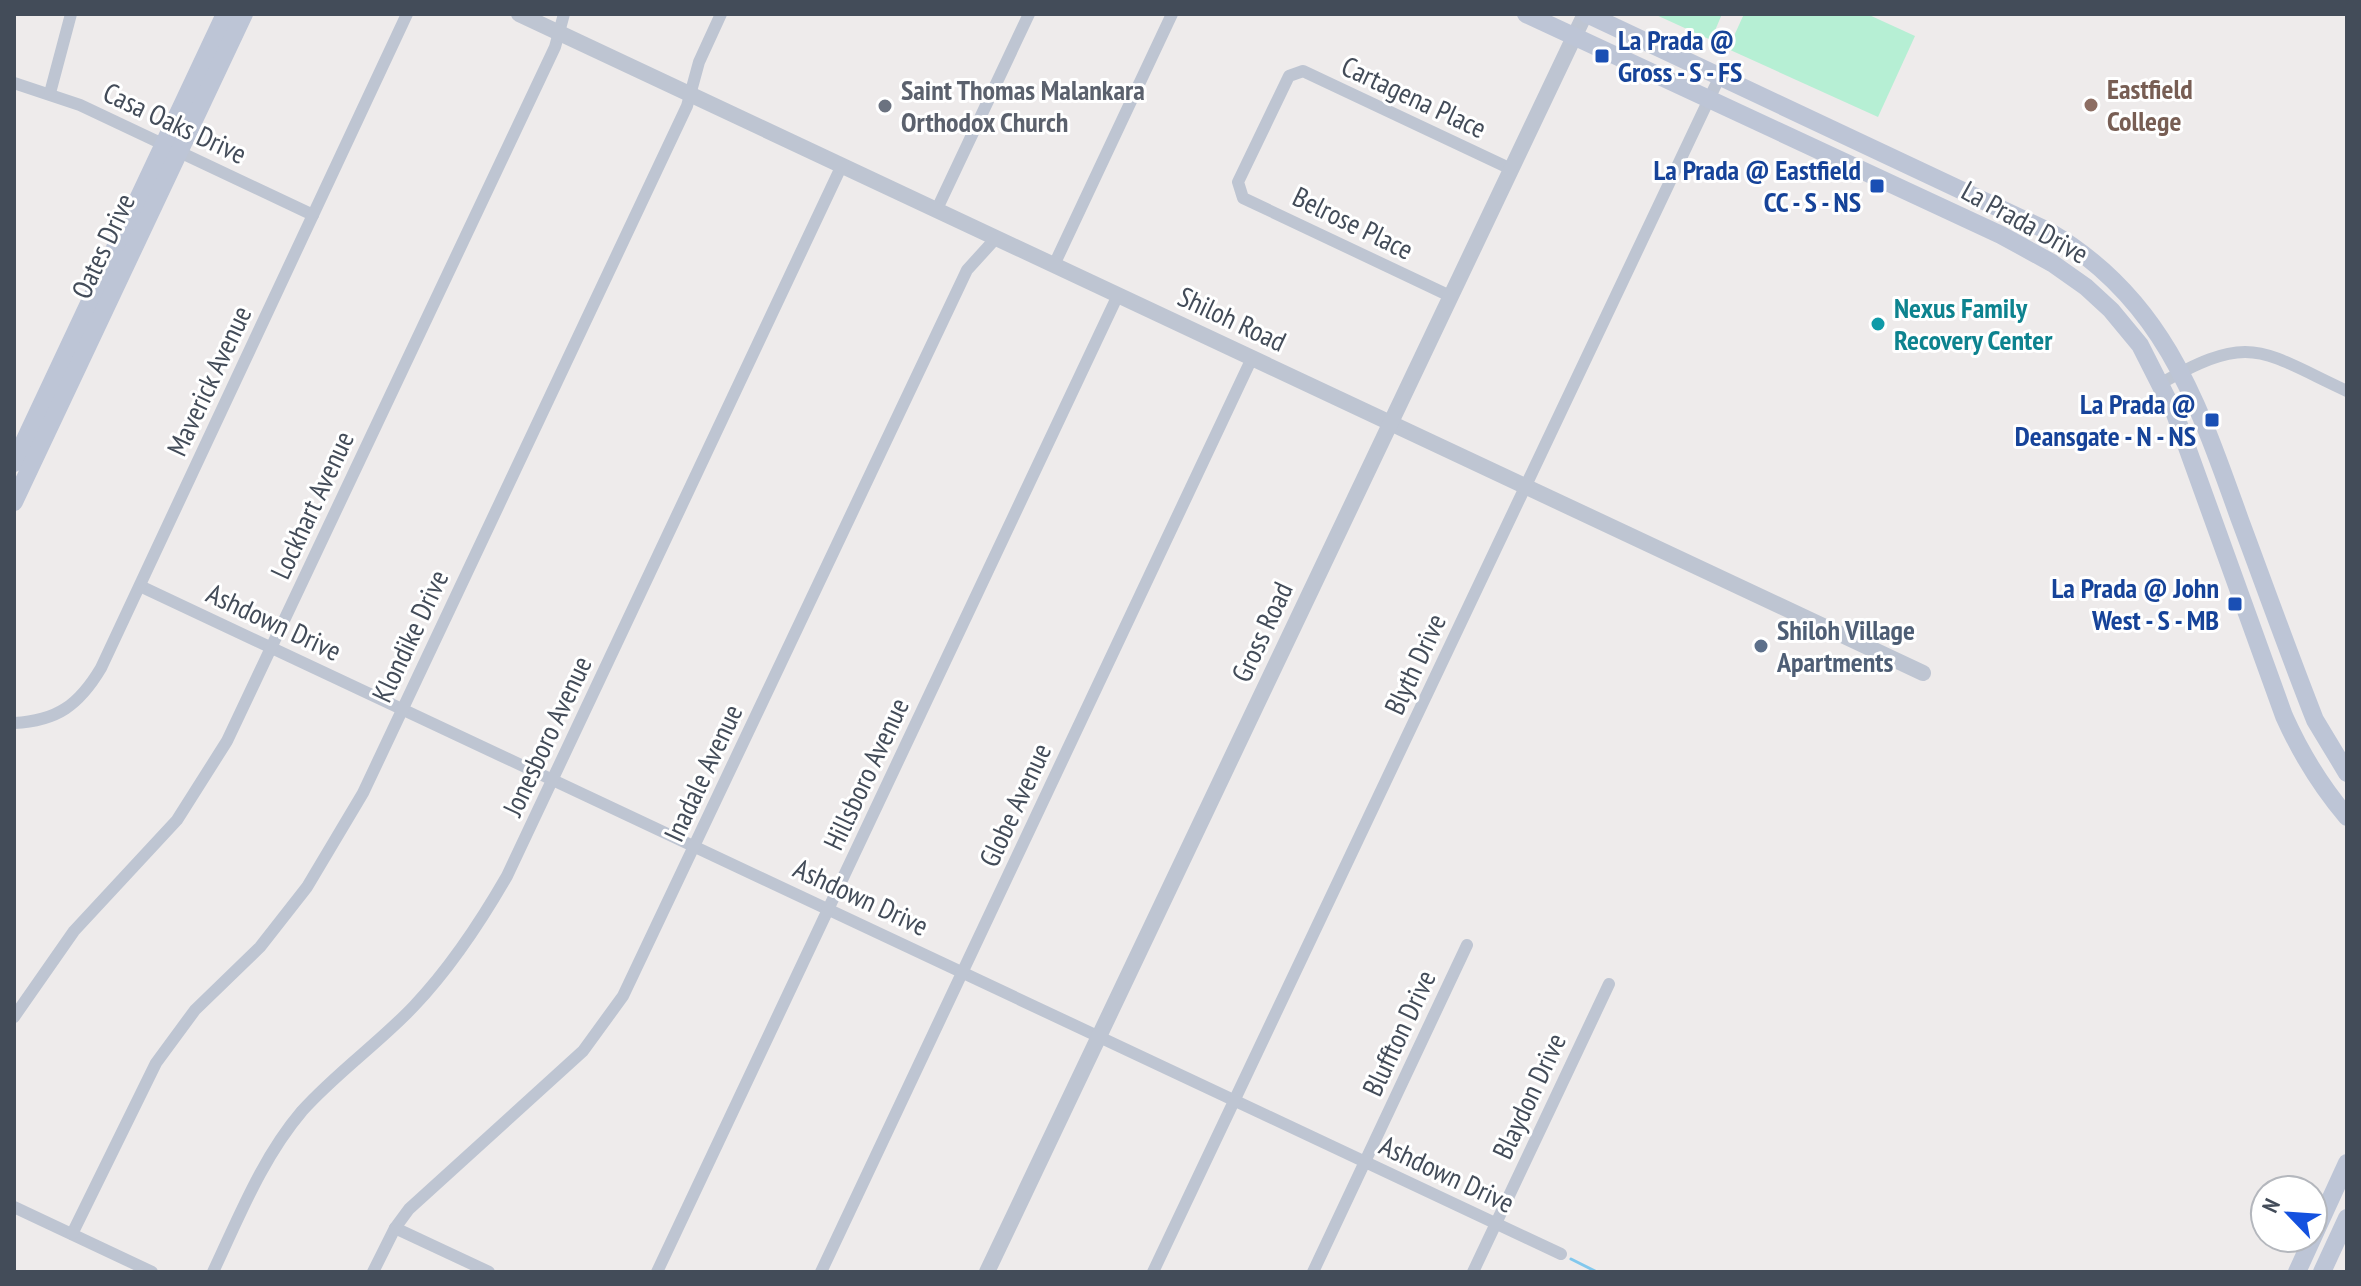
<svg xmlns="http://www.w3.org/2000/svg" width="2361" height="1286" font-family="'PT Sans Narrow',sans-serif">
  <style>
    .green { fill: #b6efd4 }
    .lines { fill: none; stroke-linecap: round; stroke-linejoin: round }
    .stream { stroke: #82c8ed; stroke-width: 3 }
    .minor { stroke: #bec5d2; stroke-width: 12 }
    .tertiary { stroke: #bec5d2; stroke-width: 16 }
    .secondary { stroke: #bdc5d6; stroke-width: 18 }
    .transit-dot { fill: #1a4fb4; stroke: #fff; stroke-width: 3 }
    .education-dot { fill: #8d6e63; stroke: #fff; stroke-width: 3 }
    .worship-dot { fill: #6b7280; stroke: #fff; stroke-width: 3 }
    .culture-dot { fill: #0f9aa8; stroke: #fff; stroke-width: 3 }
    .service-dot { fill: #5c6f8a; stroke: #fff; stroke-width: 3 }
    .labels { text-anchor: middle; stroke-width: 6; stroke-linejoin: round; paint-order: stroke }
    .transit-label { font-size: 28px; font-weight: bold; fill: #164399; stroke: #fff; text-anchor: end }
    .education-label { font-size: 28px; font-weight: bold; fill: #785e54; stroke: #fff; text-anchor: start }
    .worship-label { font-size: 28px; font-weight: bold; fill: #5b616d; stroke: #fff; text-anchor: start }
    .street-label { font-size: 28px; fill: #434c59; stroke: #fff }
    .culture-label { font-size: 28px; font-weight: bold; fill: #0d838f; stroke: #fff; text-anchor: start }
    .service-label { font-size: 28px; font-weight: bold; fill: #4e5e75; stroke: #fff; text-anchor: start }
  </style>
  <rect width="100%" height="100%" fill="#eeebeb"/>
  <g class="green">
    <polygon points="1654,14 1722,14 1711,40"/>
    <polygon points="1744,14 1867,14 1915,36 1878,117 1728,49"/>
  </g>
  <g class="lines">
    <polyline class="stream" points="1571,1259 1597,1272"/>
    <g class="minor">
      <polyline points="14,83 80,105 313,215"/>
      <polyline points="50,93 71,14"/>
      <polyline points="937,209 1029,14"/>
      <polyline points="1054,265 1172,14"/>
      <polyline points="1450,296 1243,198 1238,182 1289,76 1303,71 1511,169"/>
      <path d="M2160,384C2251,332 2259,350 2347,391"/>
      <polyline points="140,586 1561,1254"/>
      <path d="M14,723C57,721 79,705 101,668L407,14"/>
      <polyline points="14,1017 74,931 177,820 227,741 555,47 564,14"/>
      <polyline points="14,1207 152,1272"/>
      <polyline points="395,1228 489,1272"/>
      <polyline points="72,1234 156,1063 195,1010 260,947 307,887 363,793 687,106 699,62 721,14"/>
      <path d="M213,1272C239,1217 262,1158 302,1111C336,1073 379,1043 414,1006C451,967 480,923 507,876L842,165"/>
      <polyline points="373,1272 395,1228 409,1209 583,1051 623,996 967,270 997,237"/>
      <polyline points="657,1272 1118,295"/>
      <polyline points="821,1272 1252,358"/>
      <polyline points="1153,1272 1720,76"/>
      <polyline points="1313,1272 1467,945"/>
      <polyline points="1473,1272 1609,984"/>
    </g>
    <g class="tertiary">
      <polyline points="519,14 1923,673"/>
      <polyline points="987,1272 1585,14"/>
    </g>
    <g class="secondary">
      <path d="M1526,14L2001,235L2052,263L2086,287L2111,310L2140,345L2175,414L2284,716C2301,754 2320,785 2347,817"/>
      <path d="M1587,14L2050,232C2164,299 2198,403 2240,520C2265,587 2289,654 2315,720L2347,773"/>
      <polyline points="14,463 225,14"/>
      <polyline points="14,502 244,14"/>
      <polyline points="2297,1272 2347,1163"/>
      <polyline points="2322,1272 2347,1218"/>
    </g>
  </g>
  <g class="transit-dot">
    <rect x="1594" y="48" width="16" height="16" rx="4"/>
    <rect x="1869" y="178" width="16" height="16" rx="4"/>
    <rect x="2204" y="412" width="16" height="16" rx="4"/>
    <rect x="2227" y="596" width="16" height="16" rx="4"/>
  </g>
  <circle class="education-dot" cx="2091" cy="105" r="8"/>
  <circle class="worship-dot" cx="885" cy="106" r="8"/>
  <circle class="culture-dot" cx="1878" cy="324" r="8"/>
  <circle class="service-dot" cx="1761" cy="646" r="8"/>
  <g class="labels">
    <g class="transit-label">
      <text x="1618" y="50" text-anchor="start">La Prada @<tspan x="1618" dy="32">Gross - S - FS</tspan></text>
      <text x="1861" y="180">La Prada @ Eastfield<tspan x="1861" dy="32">CC - S - NS</tspan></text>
      <text x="2196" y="414">La Prada @<tspan x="2196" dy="32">Deansgate - N - NS</tspan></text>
      <text x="2219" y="598">La Prada @ John<tspan x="2219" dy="32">West - S - MB</tspan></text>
    </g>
    <g class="education-label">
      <text x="2107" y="99">Eastfield<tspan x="2107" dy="32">College</tspan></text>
    </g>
    <g class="worship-label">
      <text x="901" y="100">Saint Thomas Malankara<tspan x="901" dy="32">Orthodox Church</tspan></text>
    </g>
    <g class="street-label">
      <text transform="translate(1414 97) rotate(25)" y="10">Cartagena Place</text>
      <text transform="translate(175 123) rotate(25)" y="10">Casa Oaks Drive</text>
      <text transform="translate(2025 222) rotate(29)" y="10">La Prada Drive</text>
      <text transform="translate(1353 223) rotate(26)" y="10">Belrose Place</text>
      <text transform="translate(103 246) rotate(-65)" y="10">Oates Drive</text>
      <text transform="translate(1232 319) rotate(25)" y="10">Shiloh Road</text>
      <text transform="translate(209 381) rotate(-65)" y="10">Maverick Avenue</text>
      <text transform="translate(312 505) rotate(-65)" y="10">Lockhart Avenue</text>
      <text transform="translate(274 622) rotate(25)" y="10">Ashdown Drive</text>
      <text transform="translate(1262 632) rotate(-65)" y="10">Gross Road</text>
      <text transform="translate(410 636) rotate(-65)" y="10">Klondike Drive</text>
      <text transform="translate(1415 664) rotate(-65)" y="10">Blyth Drive</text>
      <text transform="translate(547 736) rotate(-65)" y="10">Jonesboro Avenue</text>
      <text transform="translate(703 773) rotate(-65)" y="10">Inadale Avenue</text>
      <text transform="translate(866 774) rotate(-65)" y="10">Hillsboro Avenue</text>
      <text transform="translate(1015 805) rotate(-65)" y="10">Globe Avenue</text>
      <text transform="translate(861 897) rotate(25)" y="10">Ashdown Drive</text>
      <text transform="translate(1399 1033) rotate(-65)" y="10">Bluffton Drive</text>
      <text transform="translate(1529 1096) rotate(-65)" y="10">Blaydon Drive</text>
      <text transform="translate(1447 1174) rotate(25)" y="10">Ashdown Drive</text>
    </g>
    <g class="culture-label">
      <text x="1894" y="318">Nexus Family<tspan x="1894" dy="32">Recovery Center</tspan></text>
    </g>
    <g class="service-label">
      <text x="1777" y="640">Shiloh Village<tspan x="1777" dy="32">Apartments</tspan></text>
    </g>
  </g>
  <rect width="2361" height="1286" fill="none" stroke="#434c59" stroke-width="32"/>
  <g transform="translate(2289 1214) rotate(295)"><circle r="38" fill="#ffffff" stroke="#b4b7bd" stroke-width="2"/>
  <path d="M0-6L14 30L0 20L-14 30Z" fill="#1451df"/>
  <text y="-12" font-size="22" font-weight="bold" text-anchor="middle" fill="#434c59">N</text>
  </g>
</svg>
